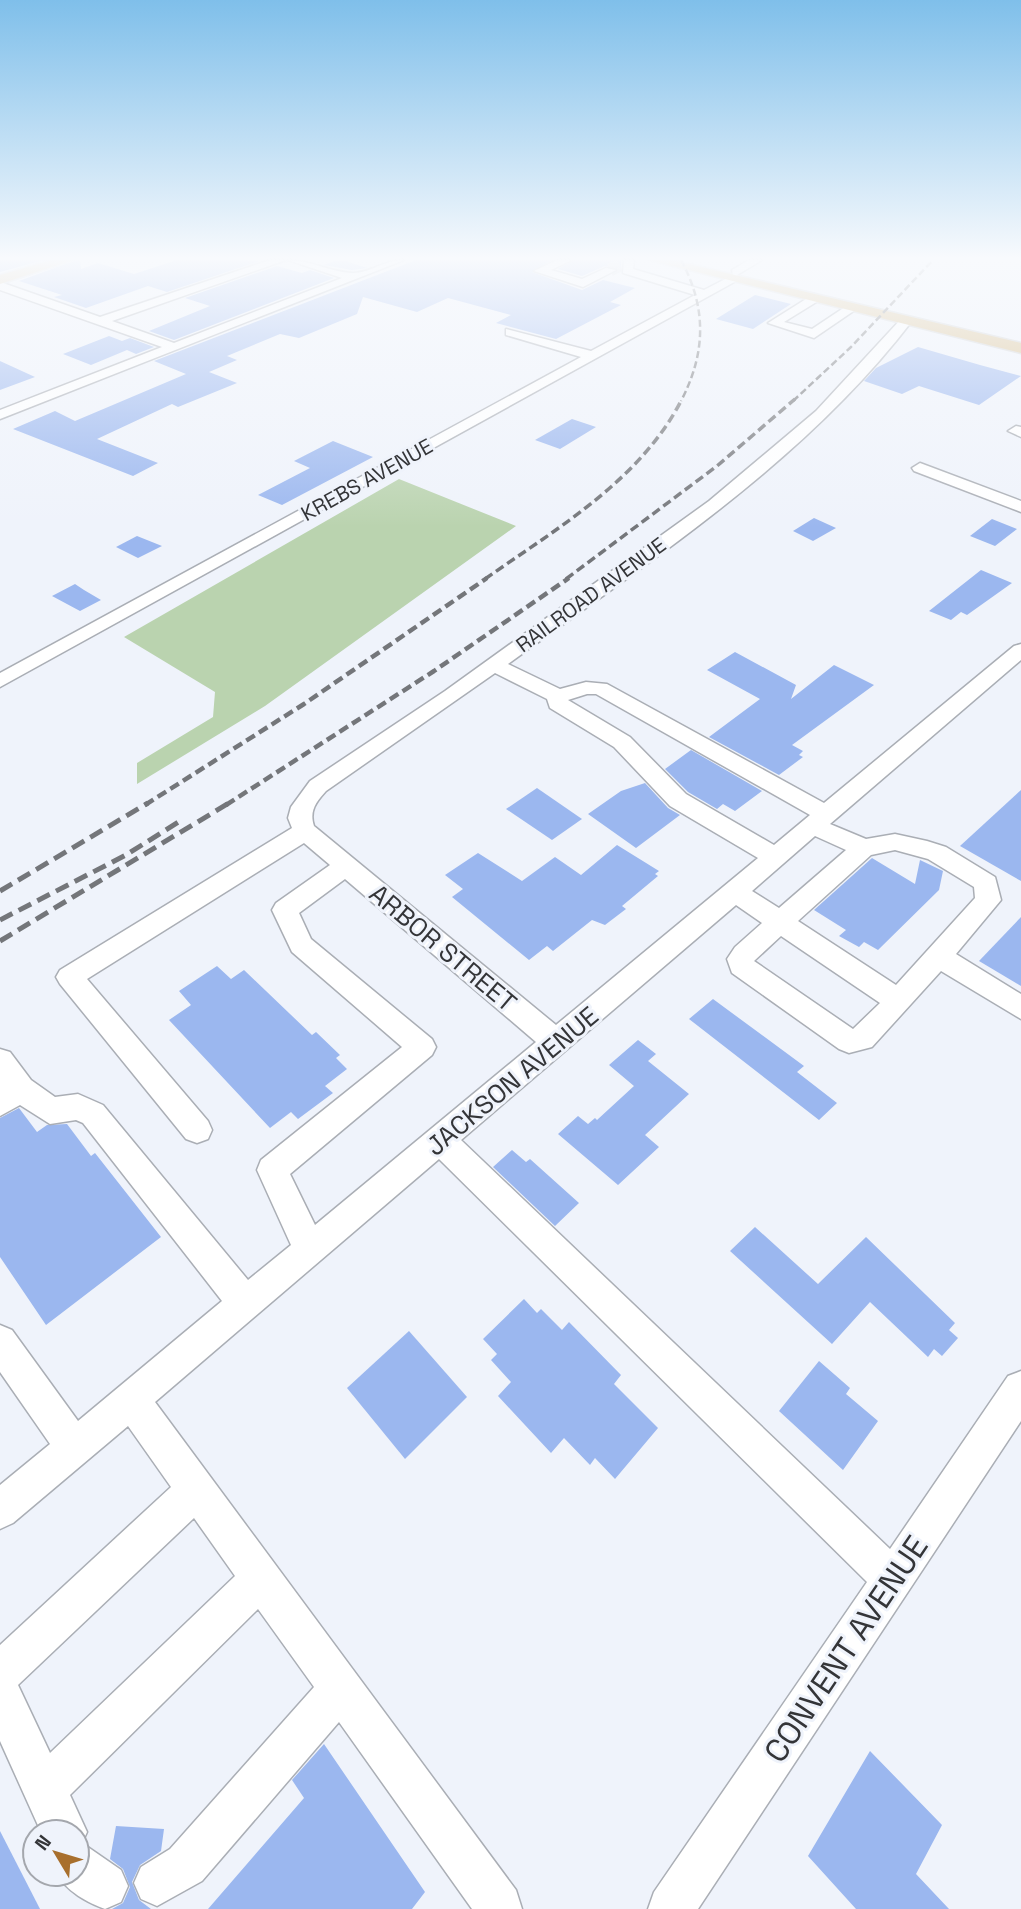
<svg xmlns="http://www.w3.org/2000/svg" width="1021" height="1909" font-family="'Space Grotesk',sans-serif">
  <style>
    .green { fill: #bad3af }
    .building { fill: #9bb7ef }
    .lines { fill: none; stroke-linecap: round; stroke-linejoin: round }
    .minor-tunnel { stroke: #cacdd4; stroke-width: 13; stroke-dasharray: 13 6; stroke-linecap: butt }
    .minor-casing { stroke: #aaaeb5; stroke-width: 3 }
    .major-casing { stroke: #d2d3d3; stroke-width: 3 }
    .minor { fill: #fff; fill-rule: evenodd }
    .major { fill: #d7bc88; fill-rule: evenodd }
    .rail-far3 { stroke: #74767a; stroke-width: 2.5; stroke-dasharray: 7 3.5; stroke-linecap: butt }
    .rail-far2 { stroke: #74767a; stroke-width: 3.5; stroke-dasharray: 9 4.5; stroke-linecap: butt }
    .rail-far1 { stroke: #74767a; stroke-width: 4.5; stroke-dasharray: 10 5; stroke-linecap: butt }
    .rail { stroke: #74767a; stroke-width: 5; stroke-dasharray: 14 7; stroke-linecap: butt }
    .labels { text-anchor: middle; stroke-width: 6; stroke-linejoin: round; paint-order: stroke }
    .far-street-label { font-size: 21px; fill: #343538; stroke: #eff3fb }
    .street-label { font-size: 26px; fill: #343538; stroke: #eff3fb }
    .near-street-label { font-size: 32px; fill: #343538; stroke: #eff3fb }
  </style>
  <rect width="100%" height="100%" fill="#eff3fb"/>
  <polygon class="green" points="399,479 516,526 265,706 137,784 137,763 213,717 215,692 124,637"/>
  <g class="building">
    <polygon points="0,260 44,260 0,272"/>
    <polygon points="76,260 80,260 81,269 98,263 134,274 177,260 260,261 167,292 148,286 86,308 54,297 62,295 19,281"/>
    <polygon points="416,260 552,260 532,272 582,290 603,280 635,288 610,302 621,305 556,339 496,323 511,315 448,298 417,312 363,297 357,314 299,338 280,334 227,356 237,360 209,372 237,383 178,407 172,404 97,439 158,463 133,476 13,429 55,411 75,421 186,374 154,361"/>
    <polygon points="574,260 621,260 621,266 617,268 605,266 582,276 558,269"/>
    <polygon points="334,261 346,261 367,268 352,270 324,265"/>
    <polygon points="277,266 302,273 310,270 334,278 174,340 149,331 210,306 185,298"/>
    <polygon points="755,295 791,304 753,329 716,319"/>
    <polygon points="109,336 122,341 130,338 154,347 136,354 127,350 91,365 63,354"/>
    <polygon points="918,347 980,365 1021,376 979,405 919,386 902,394 864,381 876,368"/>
    <polygon points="0,361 35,377 0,390"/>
    <polygon points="572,419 596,427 560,449 535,440"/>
    <polygon points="333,441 373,457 282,505 258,495 310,468 294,461"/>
    <polygon points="814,518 836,528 813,541 793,531"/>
    <polygon points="992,519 1017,529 995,546 970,536"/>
    <polygon points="137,536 162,546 138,558 116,547"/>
    <polygon points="981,570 1012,583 967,615 961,612 951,620 929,611"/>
    <polygon points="75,584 84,590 101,600 80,611 52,596"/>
    <polygon points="735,652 796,685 791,699 834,665 874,685 792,745 803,751 799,755 803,757 779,775 709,737 760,699 707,670"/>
    <polygon points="691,750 762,791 735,811 723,804 717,809 688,792 665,769"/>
    <polygon points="645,783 668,808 680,815 636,848 588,814 621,791"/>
    <polygon points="537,788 582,819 552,840 506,809"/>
    <polygon points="1021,790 1021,881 960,846"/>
    <polygon points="617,845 659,871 655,874 658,876 622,906 626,909 605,925 592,920 553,951 547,946 529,960 452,897 463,889 445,875 478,853 522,881 555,857 581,875"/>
    <polygon points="872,858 915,884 920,860 943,871 939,890 878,950 864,942 859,947 839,936 846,930 814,910"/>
    <polygon points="1021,917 1021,986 979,961"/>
    <polygon points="217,966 231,979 244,970 312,1035 316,1032 340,1055 336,1058 347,1069 325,1086 333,1093 298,1119 291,1112 270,1128 169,1020 191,1005 179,991"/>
    <polygon points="713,999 804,1066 797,1072 837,1103 819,1120 689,1019"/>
    <polygon points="638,1040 656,1054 648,1061 689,1094 645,1135 659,1147 618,1185 558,1134 578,1116 588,1124 595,1118 597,1120 634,1086 609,1065"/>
    <polygon points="19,1108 37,1132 47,1125 67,1124 91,1156 95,1153 161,1237 46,1325 0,1257 0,1118"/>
    <polygon points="512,1150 526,1162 530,1159 579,1203 555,1226 493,1167"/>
    <polygon points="755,1227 818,1284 866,1237 955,1323 949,1330 958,1338 942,1356 934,1349 928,1357 870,1302 832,1344 730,1251"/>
    <polygon points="524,1299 537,1313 541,1309 562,1330 569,1322 621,1375 614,1384 658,1428 615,1479 595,1458 590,1465 564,1438 551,1453 498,1396 511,1382 491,1360 497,1354 483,1339"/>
    <polygon points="409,1331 467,1397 405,1459 347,1388"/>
    <polygon points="819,1361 850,1388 846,1394 878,1421 843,1470 779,1411"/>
    <polygon points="324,1744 425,1892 412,1909 208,1909 304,1798 292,1780"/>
    <polygon points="870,1751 942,1825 916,1874 949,1909 856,1909 808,1856"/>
    <polygon points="116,1826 164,1829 161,1851 140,1865 132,1882 139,1900 151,1909 112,1909 123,1903 130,1887 123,1869 110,1859"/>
    <polygon points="0,1831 40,1909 0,1909"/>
  </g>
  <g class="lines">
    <polyline class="minor-tunnel" points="610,270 620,265"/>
    <defs>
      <g id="minor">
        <path d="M270,260H286L112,321L174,343L342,278L288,260C310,260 330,272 352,273C369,274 385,259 404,260L0,419V410L162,347L0,290V282L100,317Z"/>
        <polygon points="557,260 572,260 551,270 582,279 606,268 616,270 583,287 534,271"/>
        <polygon points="624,260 634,260 633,269 704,290 733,275 732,270 749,260 762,260 737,275 738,280 0,687 0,673 581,357 506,335 506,329 591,351 695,295 623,273"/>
        <polygon points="814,294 820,298 818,301 784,322 812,329 848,305 858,308 814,338 768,323"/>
        <path d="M902,318L912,321C804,462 650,561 508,664L560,689L586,682L607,684L824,803L1014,646L1021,644V660L830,824L866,839L895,834L927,841L946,847L995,877L1001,900L956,954L1021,994V1019L941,971L872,1047L849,1053L839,1049L732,973L727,959L735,947L762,923L736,905L461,1140L890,1549L1008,1376L1021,1371V1421L698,1909H648L654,1892L867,1582L439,1159L155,1402L516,1890L522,1909H472L339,1722L202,1881L157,1906L141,1899L134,1883L141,1867L170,1849L314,1687L258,1609L70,1795L87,1832L82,1843L121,1870L128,1886L121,1902L105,1909C89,1903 65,1891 58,1874H77V1832H41L0,1741V1645L171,1487L128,1426L13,1523L0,1529V1485L50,1444L0,1372V1325L12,1330L78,1421L222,1301L83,1123L76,1120L50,1124L20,1105L0,1116V1049L10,1052L31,1080L55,1097L78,1094L103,1105L248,1280L291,1245L257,1170L261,1160L402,1047L292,952L272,910L276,903L330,865L304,843L87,979L208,1121L212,1130L208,1139L197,1143L186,1139L60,984L56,977L60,970L292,828L288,818L291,807L310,781L445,691L709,501L816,411ZM495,673L547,699L550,708L614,747L670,806L758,858L556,1025L314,826C309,811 316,802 326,791ZM587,694H596L810,815L774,845L686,794L630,737L568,700ZM815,836L846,850L779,908L752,891ZM895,850L928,859L974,887L975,898L896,985L798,921L871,855ZM345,879L536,1042L315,1225L290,1174L432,1055L436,1047L432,1039L311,939L299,913ZM781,936L880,1003L853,1029L754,961ZM194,1518L235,1576L50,1753L18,1685Z"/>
        <polygon points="1016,426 1021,427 1021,437 1008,431"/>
        <polygon points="920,463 1021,501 1021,512 914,471 912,468"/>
      </g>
      <g id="major">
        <polygon points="52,260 73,260 0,284 0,275"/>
        <polygon points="649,260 672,260 1021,343 1021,353"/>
      </g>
    </defs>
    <use href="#minor" class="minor-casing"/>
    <use href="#major" class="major-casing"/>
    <use href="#minor" class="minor"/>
    <use href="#major" class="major"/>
    <g class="rail-far3">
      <path d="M681,260C707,308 706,353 681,401"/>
      <polyline points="793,401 851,347 933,260"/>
    </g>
    <g class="rail-far2">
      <path d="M485,579C556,529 641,480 682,399"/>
      <polyline points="566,579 717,466 795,399"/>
    </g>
    <g class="rail-far1">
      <polyline points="145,805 304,704 487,578"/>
      <polyline points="226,805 434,671 569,578"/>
    </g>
    <g class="rail">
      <polyline points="0,891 148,803"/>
      <polyline points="0,920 126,855 180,821"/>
      <polyline points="0,941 229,803"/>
    </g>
  </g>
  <linearGradient id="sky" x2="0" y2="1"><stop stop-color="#7fbfea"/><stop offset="0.49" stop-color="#f8fafd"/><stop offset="1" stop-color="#f8fafd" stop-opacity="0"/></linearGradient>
  <rect width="1021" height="527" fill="url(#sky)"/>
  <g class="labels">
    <g class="far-street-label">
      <text transform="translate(367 480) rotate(-29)" y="7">KREBS AVENUE</text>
      <text transform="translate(591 595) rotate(-36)" y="7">RAILROAD AVENUE</text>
    </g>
    <g class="street-label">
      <text transform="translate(443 948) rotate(40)" y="9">ARBOR STREET</text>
      <text transform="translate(512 1081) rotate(-40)" y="9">JACKSON AVENUE</text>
    </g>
    <g class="near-street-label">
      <text transform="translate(846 1649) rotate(-56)" y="11">CONVENT AVENUE</text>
    </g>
  </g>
  <g transform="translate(56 1853) rotate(308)"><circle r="33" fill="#eff3fb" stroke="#a4a7ad" stroke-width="2"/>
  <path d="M0-5L12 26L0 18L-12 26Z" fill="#a86f2d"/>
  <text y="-10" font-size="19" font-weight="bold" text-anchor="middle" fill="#343538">N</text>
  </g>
</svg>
